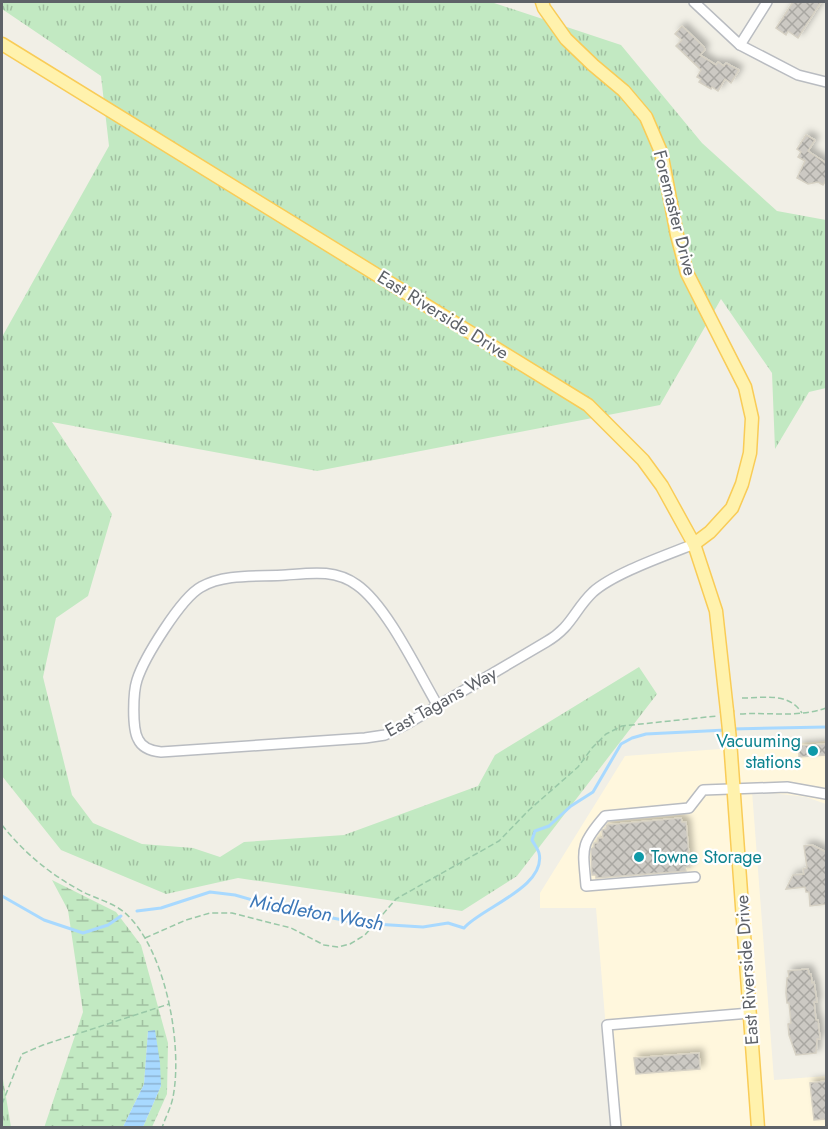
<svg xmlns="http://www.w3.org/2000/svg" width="828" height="1129" font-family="Jost,sans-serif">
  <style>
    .commercial { fill: #fff7dd }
    .grass { fill: url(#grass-tufts) }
    .wetland { fill: url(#wetland-marsh) }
    .water { fill: url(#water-rules) }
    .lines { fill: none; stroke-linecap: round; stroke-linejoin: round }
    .stream { stroke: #a8d9ff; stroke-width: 3 }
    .building { fill: url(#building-cross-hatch); stroke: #d6d1c4; stroke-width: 1.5; filter: url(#shadow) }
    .minor-casing { stroke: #b9bcc1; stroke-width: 12 }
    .major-casing { stroke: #f9cc57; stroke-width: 15 }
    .path { stroke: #99c8a7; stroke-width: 1.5; stroke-dasharray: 6 3; stroke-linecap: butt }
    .minor { stroke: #fff; stroke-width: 9 }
    .major { stroke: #fff2ad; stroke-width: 12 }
    .major-bridge-casing { stroke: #f9cc57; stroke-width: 15; stroke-linecap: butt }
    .major-bridge { stroke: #fff2ad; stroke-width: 12 }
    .culture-dot { fill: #0f9aa8; stroke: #fff; stroke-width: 2 }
    .labels { text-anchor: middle; stroke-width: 4.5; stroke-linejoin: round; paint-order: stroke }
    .street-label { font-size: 18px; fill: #5e6268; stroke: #fff }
    .culture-label { font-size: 18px; fill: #0d838f; stroke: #fff; text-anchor: end }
    .water-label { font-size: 20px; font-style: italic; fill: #3d78b8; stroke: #fff }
  </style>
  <defs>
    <pattern id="grass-tufts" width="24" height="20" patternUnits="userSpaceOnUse" patternTransform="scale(1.5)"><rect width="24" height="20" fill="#c2e9c2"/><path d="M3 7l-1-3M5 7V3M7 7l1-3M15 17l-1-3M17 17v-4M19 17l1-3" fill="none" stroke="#a1c0a1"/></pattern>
    <pattern id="wetland-marsh" width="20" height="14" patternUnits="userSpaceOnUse" patternTransform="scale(1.5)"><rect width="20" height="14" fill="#c2e9c2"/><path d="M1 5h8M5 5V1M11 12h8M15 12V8" fill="none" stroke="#a1c0a1"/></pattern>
    <pattern id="water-rules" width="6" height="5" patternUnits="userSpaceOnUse" patternTransform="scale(1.5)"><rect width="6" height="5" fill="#a8d9ff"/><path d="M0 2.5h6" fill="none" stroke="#8cb3d2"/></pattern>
    <pattern id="building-cross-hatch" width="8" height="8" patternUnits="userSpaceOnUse" patternTransform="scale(1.5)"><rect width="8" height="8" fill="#ccc9c3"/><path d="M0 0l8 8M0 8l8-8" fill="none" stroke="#a9a7a2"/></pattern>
    <filter id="shadow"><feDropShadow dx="4" dy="-4" stdDeviation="3" flood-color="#0004"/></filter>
  </defs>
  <rect width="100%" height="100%" fill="#f1efe6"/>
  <polygon class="commercial" points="826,741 826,804 806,797 752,791 774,1080 826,1076 826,1127 614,1127 596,908 540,908 540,893 625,756"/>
  <g class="grass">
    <polygon points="2,2 491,2 621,45 702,143 777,211 826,220 826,388 809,392 775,449 772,373 721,299 660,405 317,471 52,422 112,514 88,596 56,618 43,677 72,795 93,823 142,844 193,848 220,857 244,842 344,835 478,786 495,755 639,667 657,694 517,876 462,911 238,878 166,894 61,850 2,776 2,337 109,146 101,76 2,9"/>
    <polygon points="2,1073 11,1127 2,1127"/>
  </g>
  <polygon class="wetland" points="52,880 116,912 141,945 168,1043 167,1094 152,1127 143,1127 161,1086 148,1031 144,1084 123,1127 44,1128 83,1012 68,910"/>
  <polygon class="water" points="155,1030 160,1063 161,1086 143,1127 123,1127 144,1084 148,1031"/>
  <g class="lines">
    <g class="stream">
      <polyline points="732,729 826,727"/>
      <polyline points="2,896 44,920 83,933 108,925 121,916"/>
      <path d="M137,911L161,908L210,892L235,895L277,907L358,923L423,927L448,923L464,928C481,908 547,887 539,853C538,849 534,844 532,840L535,831L549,826L571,806L593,792L621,744L632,738L646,734L726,730"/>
    </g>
  </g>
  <g class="building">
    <polygon points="793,2 821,2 798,38 788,31 786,35 776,28"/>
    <polygon points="682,26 704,47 705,50 700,55 716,65 718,62 724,66 726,63 739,70 731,83 725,79 718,91 712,87 711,89 699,82 701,79 697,77 701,70 676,46 682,40 675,34"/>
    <polygon points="806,135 815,140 808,151 826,163 826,180 823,185 818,182 808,184 797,178 805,161 798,157 801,152 797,149"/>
    <polygon points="826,744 826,755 799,757 799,746"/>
    <polygon points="681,818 682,822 686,822 690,867 685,867 686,871 596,878 596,875 592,875 591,849 594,847 594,843 598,843 598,838 603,838 602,830 606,829 607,825"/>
    <polygon points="812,845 826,852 826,904 810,906 809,892 806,892 805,887 786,889 793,875 804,874 803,869 807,868 804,846"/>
    <polygon points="808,969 809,974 811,974 812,983 814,982 817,1002 814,1002 816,1020 818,1020 820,1039 817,1039 816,1053 796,1055 789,1035 788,1024 791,1023 789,1003 787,1003 786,993 787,978 789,977 788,971"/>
    <polygon points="699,1053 700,1069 636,1074 634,1058"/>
    <polygon points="826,1081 826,1119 814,1120 810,1083"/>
  </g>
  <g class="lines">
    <defs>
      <g id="minor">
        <polyline points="694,2 740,45 798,75 826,82"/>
        <polyline points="740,45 767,2"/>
        <path d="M438,706C418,672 387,606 357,585C335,569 311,573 286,575C259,577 225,573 201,587C181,598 144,658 137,680C133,692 132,728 138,739C142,748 151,751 161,752L365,738L385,735L405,725L546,642C572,627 574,610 593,592C614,573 667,555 694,544"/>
        <path d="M695,877L586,886C583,848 579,846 605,816L689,808L703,790L787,787L826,794"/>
        <polyline points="616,1128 607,1025 750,1013"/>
      </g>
      <g id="major">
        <polyline points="542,2 544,8 566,39 593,65 624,91 646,117 661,152 677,235 687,273 745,387 752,418 750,453 742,484 732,508 710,532 694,544"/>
        <polyline points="2,44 588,405 643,460 662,486 694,544 716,611 727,711"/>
        <polyline points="730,740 758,1128"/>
      </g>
    </defs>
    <use href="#minor" class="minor-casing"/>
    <use href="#major" class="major-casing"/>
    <g class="path">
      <path d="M742,698C765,698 788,692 802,713"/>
      <path d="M740,714C770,712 797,718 826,708"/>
      <path d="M2,825C24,853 51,875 83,892C95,898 113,903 124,912C166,948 183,1046 173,1097C171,1108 165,1118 162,1128"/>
      <polyline points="145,938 186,920 210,913 232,913 291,928 324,945 338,947 350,944 365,935 396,899 499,841 529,810 578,767 592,748 606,734 622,726 717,716"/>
      <polyline points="2,1104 22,1054 43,1045 169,1004"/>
    </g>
    <use href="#minor" class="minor"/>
    <use href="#major" class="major"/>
    <defs>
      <polyline id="major-bridge" points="727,711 730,740"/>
    </defs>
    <use href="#major-bridge" class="major-bridge-casing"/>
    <use href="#major-bridge" class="major-bridge"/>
  </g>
  <g class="culture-dot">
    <circle cx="813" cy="751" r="6"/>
    <circle cx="639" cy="857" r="6"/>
  </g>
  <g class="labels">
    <g class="street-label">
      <text transform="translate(675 213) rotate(76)" y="6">Foremaster Drive</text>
      <text transform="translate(443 315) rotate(32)" y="6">East Riverside Drive</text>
      <text transform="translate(441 702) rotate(-29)" y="6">East Tagans Way</text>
      <text transform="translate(747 970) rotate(-94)" y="6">East Riverside Drive</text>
    </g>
    <g class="culture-label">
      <text x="801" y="747">Vacuuming<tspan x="801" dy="21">stations</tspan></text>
      <text x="651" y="863" text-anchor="start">Towne Storage</text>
    </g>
    <g class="water-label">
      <text transform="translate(317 912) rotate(10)" y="7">Middleton Wash</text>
    </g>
  </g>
  <rect width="828" height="1129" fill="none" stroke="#5e6268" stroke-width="6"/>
</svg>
